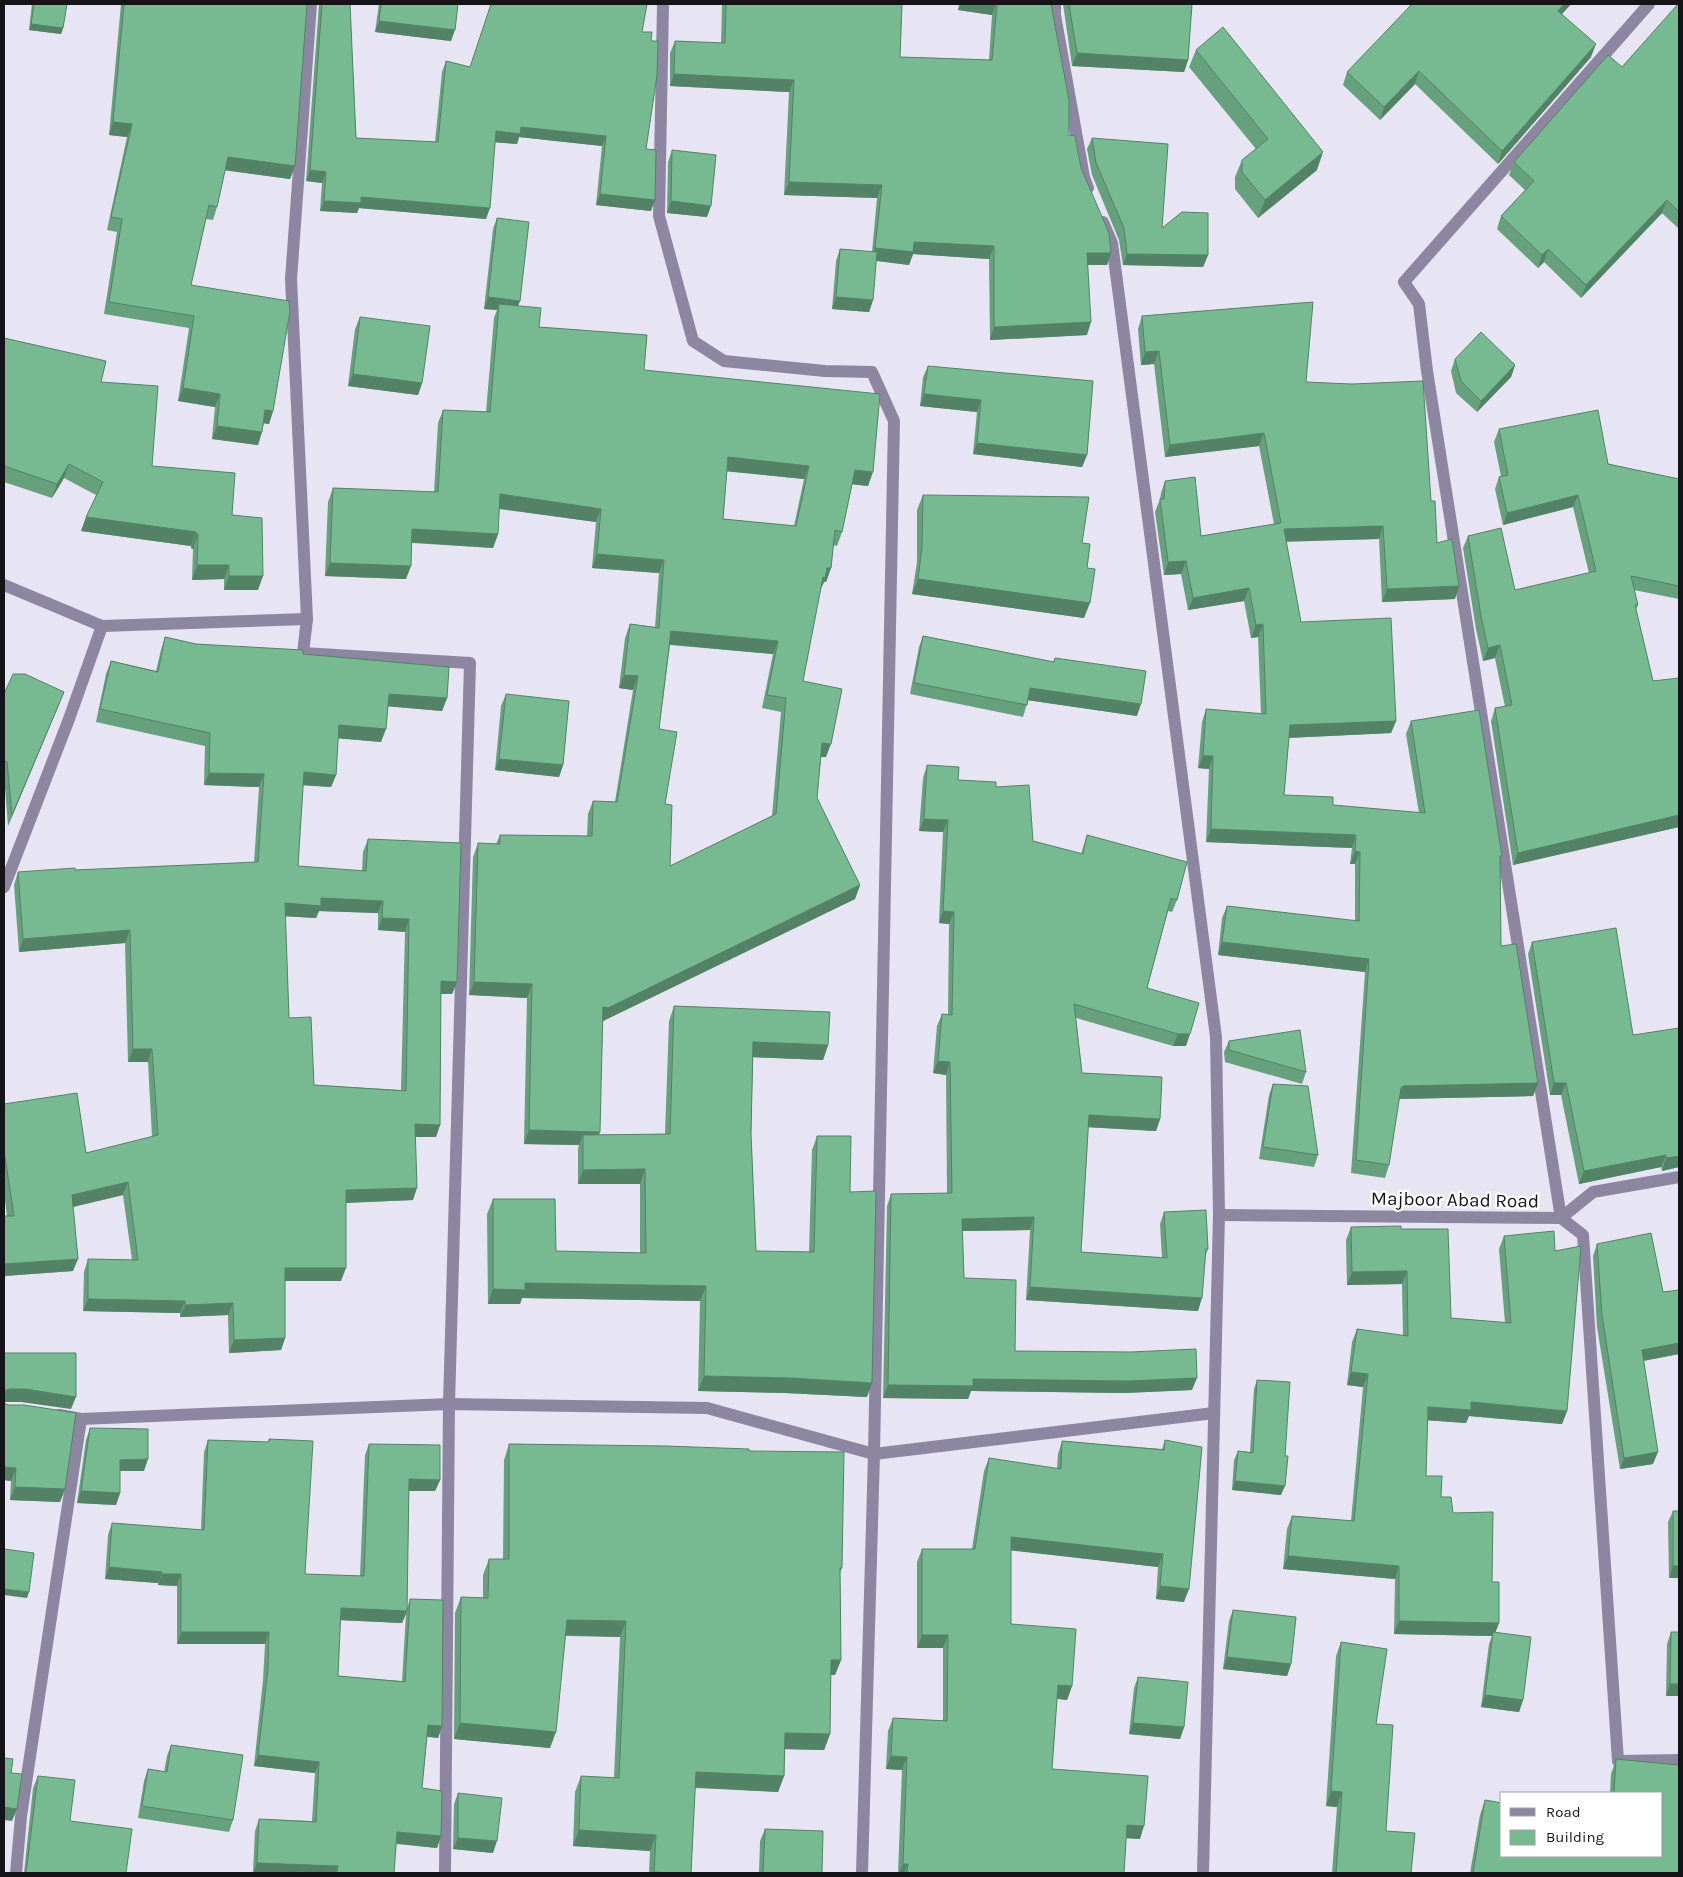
<svg xmlns="http://www.w3.org/2000/svg" width="1683" height="1877" font-family="Karla,sans-serif">
  <style>
    .lines { fill: none; stroke-linecap: round; stroke-linejoin: round }
    .street { stroke: #8c86a1; stroke-width: 12 }
    .wall { fill: #66a07d; fill-rule: evenodd }
    .shaded-wall { fill: #538266 }
    .building { fill: #77ba91; stroke: #538266; fill-rule: evenodd }
    .labels { text-anchor: middle; stroke-width: 4.5; stroke-linejoin: round; paint-order: stroke }
    .street-label { font-size: 19px; fill: #151419; stroke: #fff }
  </style>
  <rect width="100%" height="100%" fill="#e7e4f3"/>
  <g class="lines">
    <g class="street">
      <polyline points="311,4 291,279 307,619 303,653 470,663 449,1404 445,1873"/>
      <polyline points="663,4 659,216 693,341 724,361 825,371 872,372 894,421 874,1454 862,1873"/>
      <polyline points="1055,4 1055,15 1084,177 1088,188"/>
      <polyline points="1649,4 1404,282 1419,304 1427,371 1561,1218 1583,1235 1618,1761 1679,1760"/>
      <polyline points="1103,222 1112,243 1216,1037 1219,1215 1203,1873"/>
      <polyline points="4,585 102,626 307,619"/>
      <polyline points="4,887 69,719 102,626"/>
      <polyline points="1219,1215 1561,1218 1593,1192 1679,1177"/>
      <polyline points="59,1415 81,1419 449,1404 707,1408 874,1454 1214,1413"/>
      <polyline points="16,1873 21,1816 81,1419"/>
    </g>
  </g>
  <g class="wall">
    <polygon points="32,4 67,4 63,28 61,34 29,30"/>
    <polygon points="121,4 307,4 295,166 290,179 225,170 217,207 213,220 206,219 191,285 273,411 269,424 264,423 258,445 212,439 215,407 178,401 189,328 104,314 117,232 107,230 127,137 109,135"/>
    <polygon points="319,4 350,4 356,138 435,142 442,72 446,61 469,67 642,32 646,149 651,211 596,205 602,146 519,137 517,144 495,142 486,219 359,208 357,213 320,211 322,183 306,181"/>
    <polygon points="379,4 458,4 451,41 375,32"/>
    <polygon points="722,4 902,4 900,57 989,60 992,15 958,10 959,4 1051,4 1069,135 1111,253 1107,265 1088,265 1087,335 990,340 989,259 913,254 909,265 876,261 873,300 869,312 832,309 836,261 840,249 872,252 877,198 784,195 789,92 670,86 670,53 675,41 721,43"/>
    <polygon points="1063,4 1192,4 1188,60 1184,72 1072,66"/>
    <polygon points="1571,4 1562,14 1591,57 1498,164 1415,84 1380,120 1343,85 1347,72"/>
    <polygon points="1679,4 1679,229 1662,213 1581,298 1544,262 1538,268 1497,229 1501,216 1525,190 1509,175 1514,162 1622,67"/>
    <polygon points="1196,50 1317,170 1258,218 1235,189 1235,177 1242,160 1256,149 1189,67"/>
    <polygon points="1092,138 1162,228 1208,255 1203,267 1123,265 1119,240 1092,175 1087,149"/>
    <polygon points="672,150 707,217 667,213 668,162"/>
    <path d="M497,218L518,306L539,327L644,370L868,486L852,484L842,532L837,546L833,545L831,568L826,582H824L820,590L803,681L826,757H821L817,798L860,885L855,899L603,1021L599,1135L665,1134L669,1021L674,1006L828,1045L823,1060L753,1057L751,1134L756,1251L809,1252L812,1150L817,1136L850,1192L867,1397L785,1393L698,1391L700,1301L522,1298L520,1304H488L487,1214L493,1199L556,1251L640,1253V1184H578V1149L579,1145L524,1144L527,998L469,995L473,857L478,843L496,844L500,835L587,836L588,814L593,801L615,802L633,690L619,688L625,638L630,624L655,627L659,573L592,568L596,522L499,509L498,534L493,548L412,543L406,579L325,576L328,502L333,488L434,492L438,423L443,410L486,412L494,318L497,310L484,309L493,229ZM727,471L804,479L794,526L723,519ZM670,645L773,654L762,708L781,712L772,816L670,866L659,729Z"/>
    <polygon points="1142,316 1306,382 1431,501 1437,543 1455,599 1382,602 1379,539 1286,541 1301,622 1396,721 1391,733 1289,738 1284,795 1333,805 1419,813 1406,734 1411,721 1500,861 1501,946 1538,1083 1533,1096 1399,1099 1389,1165 1385,1178 1351,1173 1365,972 1218,955 1222,918 1227,906 1355,921 1355,864 1350,864 1352,848 1206,842 1209,769 1198,768 1202,722 1206,709 1261,714 1258,637 1251,638 1244,601 1188,610 1181,574 1164,575 1155,512 1160,499 1161,493 1165,481 1201,536 1274,524 1259,446 1165,457 1154,364 1141,365 1138,329"/>
    <polygon points="360,317 422,383 418,395 348,386 355,329"/>
    <polygon points="4,338 101,382 152,466 232,515 258,590 224,590 224,579 192,580 193,549 191,548 191,546 81,531 96,495 64,478 52,498 4,482"/>
    <polygon points="1455,359 1515,365 1511,377 1477,412 1456,393 1451,371"/>
    <polygon points="928,366 1087,455 1082,467 973,454 977,412 920,406 923,377"/>
    <polygon points="1499,429 1608,464 1679,479 1679,599 1634,590 1638,605 1636,610 1653,681 1679,678 1679,828 1679,827 1513,865 1491,721 1495,708 1505,707 1495,658 1483,661 1476,629 1463,548 1468,536 1515,590 1589,573 1573,507 1503,525 1495,489 1499,477 1501,476 1494,442"/>
    <polygon points="923,495 1082,543 1087,568 1084,618 912,594 917,562 917,510"/>
    <polygon points="923,636 1053,662 1055,658 1137,716 1028,700 1023,717 910,694 919,647"/>
    <path d="M165,637L196,644L303,654L447,698L442,711L388,706L381,742L338,738L336,775L331,787L303,785L298,866L362,871L363,852L368,839L457,982L452,994H441L440,1125L436,1137H416L413,1200L346,1203L341,1281H285V1338L281,1350L229,1353L228,1315L180,1317V1313L83,1311L84,1272L88,1259L132,1260L123,1195L73,1207V1271L4,1276V1216H7L4,1193V1104L86,1153L152,1137L148,1062H128L125,943L19,952L14,885L18,872L254,863L259,787L204,785L205,746L96,722L106,674L111,661L156,671L161,650ZM319,911L378,913V930L405,932L401,1090L314,1085L289,1018L285,916L316,918Z"/>
    <polygon points="4,694 60,702 8,826 4,775"/>
    <polygon points="506,694 563,765 559,777 495,770 501,706"/>
    <polygon points="927,765 958,780 996,787 1033,841 1081,854 1087,835 1177,900 1172,912 1168,911 1147,988 1186,1046 1173,1046 1076,1018 1082,1073 1160,1119 1156,1131 1088,1127 1081,1252 1162,1258 1160,1224 1164,1212 1208,1249 1205,1257 1198,1311 1026,1300 1030,1230 962,1231 964,1278 1015,1351 1192,1390 1124,1393 971,1391 968,1399 883,1398 887,1206 891,1194 947,1193 946,1075 933,1073 937,1026 942,1014 948,1014 949,924 939,923 943,832 919,831 923,778"/>
    <polygon points="1532,942 1633,1035 1679,1167 1662,1171 1661,1167 1579,1184 1561,1095 1550,1095 1528,954"/>
    <polygon points="1229,1041 1306,1072 1302,1084 1225,1062 1224,1052"/>
    <polygon points="1273,1084 1318,1155 1314,1167 1259,1159 1269,1095"/>
    <polygon points="1351,1227 1401,1229 1451,1318 1505,1323 1499,1249 1504,1236 1567,1411 1562,1424 1469,1416 1466,1423 1427,1420 1426,1476 1453,1513 1492,1582 1499,1623 1495,1632 1523,1700 1519,1712 1481,1707 1489,1644 1492,1636 1394,1634 1395,1579 1283,1569 1287,1529 1292,1516 1351,1521 1363,1387 1347,1385 1352,1342 1357,1329 1403,1336 1402,1284 1347,1285 1346,1240"/>
    <polygon points="1597,1244 1663,1292 1679,1290 1679,1354 1643,1361 1653,1464 1620,1469 1597,1327 1593,1256"/>
    <polygon points="1257,1380 1281,1495 1232,1490 1234,1460 1238,1451 1250,1452 1254,1389"/>
    <polygon points="4,1403 65,1489 60,1502 10,1500 11,1481 4,1480"/>
    <polygon points="90,1428 144,1471 120,1471 120,1493 116,1505 77,1503 86,1440"/>
    <path d="M269,1439L305,1574L360,1576L365,1455L369,1444L440,1480L435,1491H409L407,1608L410,1599L442,1726L438,1738L427,1737L422,1788L441,1836L437,1848L396,1844L394,1873H253L255,1831L259,1819L312,1821L315,1773L254,1766L263,1680L265,1644H177V1586L158,1585V1583L105,1579L108,1535L112,1523L201,1530L204,1452L208,1440L268,1442ZM406,1614L402,1681L338,1676L340,1620L402,1623Z"/>
    <polygon points="1165,1440 1184,1602 1156,1599 1158,1567 1011,1550 1011,1624 1072,1686 1067,1700 1057,1699 1052,1769 1140,1839 1126,1838 1124,1873 898,1873 902,1770 886,1769 888,1731 893,1718 943,1721 943,1648 917,1648 917,1562 922,1549 972,1549 984,1471 989,1458 1057,1469 1058,1454 1062,1441 1162,1449"/>
    <polygon points="509,1444 749,1451 842,1568 840,1573 841,1660 835,1675 831,1675 830,1734 824,1750 785,1749 784,1776 778,1792 695,1788 691,1873 649,1873 650,1851 573,1846 575,1792 581,1776 614,1778 620,1637 565,1636 550,1748 454,1739 455,1613 461,1597 483,1598 483,1575 489,1559 503,1559 504,1460"/>
    <polygon points="1673,1511 1679,1578 1669,1578 1668,1522"/>
    <polygon points="1233,1610 1291,1664 1287,1676 1223,1669 1229,1621"/>
    <polygon points="1671,1632 1679,1696 1666,1696 1667,1644"/>
    <polygon points="1341,1642 1376,1724 1386,1831 1411,1873 1332,1873 1337,1807 1326,1806 1336,1656"/>
    <polygon points="1138,1677 1184,1727 1180,1739 1129,1734 1134,1688"/>
    <polygon points="171,1745 233,1820 229,1832 138,1818 144,1781 148,1769 164,1772 167,1756"/>
    <polygon points="1616,1759 1679,1765 1679,1873 1470,1873 1480,1815 1485,1800 1502,1803 1502,1856 1662,1856 1662,1793 1610,1793 1611,1774"/>
    <polygon points="38,1776 70,1821 126,1873 24,1873 33,1788"/>
    <polygon points="458,1793 493,1853 453,1849 454,1804"/>
    <polygon points="765,1829 822,1873 759,1873 760,1841"/>
  </g>
  <g class="shaded-wall">
    <polygon points="961,4 996,4 992,15 958,10"/>
    <polygon points="1564,4 1571,4 1553,24 1558,11"/>
    <polygon points="379,21 455,30 451,41 375,32"/>
    <polygon points="31,24 63,28 61,34 29,30"/>
    <polygon points="1596,44 1591,57 1498,164 1502,151"/>
    <polygon points="1077,53 1188,60 1184,72 1072,66"/>
    <polygon points="1419,71 1415,84 1380,120 1384,107"/>
    <polygon points="674,74 794,80 789,92 670,86"/>
    <polygon points="113,122 132,124 127,137 109,135"/>
    <polygon points="521,127 606,136 602,146 519,137 517,144 492,142 496,131"/>
    <polygon points="1323,152 1317,170 1258,218 1265,200"/>
    <polygon points="228,157 295,166 290,179 223,170"/>
    <polygon points="310,170 326,172 322,183 306,181"/>
    <polygon points="789,182 882,185 877,198 784,195"/>
    <polygon points="600,194 655,200 651,211 596,205"/>
    <polygon points="361,197 490,208 486,219 359,208 357,213 320,211 324,201"/>
    <polygon points="1667,200 1662,213 1581,298 1586,285"/>
    <polygon points="671,201 711,206 707,217 667,213"/>
    <polygon points="914,242 994,246 989,259 913,254 909,265 871,260 875,248"/>
    <polygon points="1548,249 1544,262 1538,268 1542,255"/>
    <polygon points="1087,253 1111,253 1107,265 1083,265"/>
    <polygon points="1127,254 1208,255 1203,267 1123,265"/>
    <polygon points="488,297 520,301 516,312 499,304 497,310 484,309"/>
    <polygon points="836,297 873,300 869,312 832,309"/>
    <polygon points="1091,322 1087,335 990,340 994,327"/>
    <polygon points="1159,351 1154,364 1141,365 1145,352"/>
    <polygon points="1515,365 1511,377 1477,412 1481,401"/>
    <polygon points="353,374 422,383 418,395 348,386"/>
    <polygon points="183,388 220,394 215,407 178,401"/>
    <polygon points="924,394 981,400 977,412 920,406"/>
    <polygon points="265,410 273,411 269,424 261,423"/>
    <polygon points="217,426 262,432 258,445 212,439"/>
    <polygon points="1264,433 1259,446 1165,457 1170,445"/>
    <polygon points="977,443 1087,455 1082,467 973,454"/>
    <polygon points="728,457 809,466 804,479 723,471"/>
    <polygon points="69,464 64,478 52,498 57,484"/>
    <polygon points="855,470 873,472 868,486 850,484"/>
    <polygon points="500,494 601,509 596,522 495,508"/>
    <polygon points="1578,495 1573,507 1503,525 1507,513"/>
    <polygon points="86,517 196,532 191,546 81,531"/>
    <polygon points="1383,526 1379,539 1279,542 1284,529"/>
    <polygon points="412,529 498,534 493,548 407,542"/>
    <polygon points="196,534 198,534 193,549 191,548"/>
    <polygon points="597,554 664,560 659,573 592,568"/>
    <polygon points="1186,561 1181,574 1164,575 1168,562"/>
    <polygon points="330,563 411,566 406,579 325,576"/>
    <polygon points="197,565 229,565 224,579 192,580"/>
    <polygon points="827,568 831,568 826,582 824,582 820,591 818,591"/>
    <polygon points="229,576 263,576 258,590 224,590"/>
    <polygon points="918,579 1090,603 1084,618 912,594"/>
    <polygon points="1459,586 1455,599 1382,602 1387,589"/>
    <polygon points="1249,588 1244,601 1188,610 1193,598"/>
    <polygon points="1263,624 1258,637 1251,638 1256,625"/>
    <polygon points="671,631 778,641 773,654 666,644"/>
    <polygon points="1500,645 1495,658 1483,661 1488,648"/>
    <polygon points="624,675 638,676 633,690 619,688"/>
    <polygon points="1030,688 1141,704 1137,716 1026,700"/>
    <polygon points="64,692 60,702 8,826 12,815"/>
    <polygon points="389,694 447,698 442,711 384,706"/>
    <polygon points="1396,721 1391,733 1285,738 1290,725"/>
    <polygon points="339,725 386,729 381,742 334,738"/>
    <polygon points="822,743 831,744 826,757 817,757"/>
    <polygon points="1203,756 1213,756 1209,769 1198,768"/>
    <polygon points="499,759 563,765 559,777 495,770"/>
    <polygon points="304,772 336,775 331,787 300,785"/>
    <polygon points="209,773 264,774 259,787 204,785"/>
    <polygon points="1679,815 1679,827 1513,865 1518,853"/>
    <polygon points="924,819 948,820 943,832 919,831"/>
    <polygon points="1211,829 1356,835 1352,848 1206,842"/>
    <polygon points="1355,851 1360,852 1355,864 1350,864"/>
    <polygon points="860,885 855,899 603,1021 603,1007"/>
    <polygon points="321,898 383,901 378,913 319,911 316,918 280,916 285,903"/>
    <polygon points="943,911 954,912 949,924 939,923"/>
    <polygon points="382,918 409,919 405,932 378,930"/>
    <polygon points="130,930 125,943 19,952 23,939"/>
    <polygon points="1222,942 1369,959 1365,972 1218,955"/>
    <polygon points="441,981 457,982 452,994 436,994"/>
    <polygon points="474,982 532,984 527,998 469,995"/>
    <polygon points="1178,1034 1190,1034 1186,1046 1173,1046"/>
    <polygon points="753,1042 828,1045 823,1060 748,1057"/>
    <polygon points="133,1049 152,1049 148,1062 128,1062"/>
    <polygon points="938,1061 950,1062 946,1075 933,1073"/>
    <polygon points="1538,1083 1533,1096 1398,1099 1401,1088 1403,1086"/>
    <polygon points="1554,1083 1566,1083 1561,1095 1550,1095"/>
    <polygon points="1089,1115 1160,1119 1156,1131 1084,1127"/>
    <polygon points="415,1124 440,1125 436,1137 411,1137"/>
    <polygon points="529,1130 600,1132 595,1146 583,1135 579,1145 524,1144"/>
    <polygon points="1666,1155 1661,1167 1579,1184 1584,1171"/>
    <polygon points="1679,1156 1679,1167 1662,1171 1666,1158"/>
    <polygon points="645,1169 640,1184 578,1184 583,1170"/>
    <polygon points="128,1182 123,1195 68,1208 72,1195"/>
    <polygon points="417,1188 413,1200 341,1203 346,1190"/>
    <polygon points="1034,1217 1030,1230 958,1231 962,1219"/>
    <polygon points="78,1259 73,1271 4,1276 4,1264"/>
    <polygon points="285,1268 346,1268 341,1281 280,1281"/>
    <polygon points="1407,1271 1402,1284 1347,1285 1352,1272"/>
    <polygon points="525,1283 706,1286 700,1301 522,1298 520,1304 488,1304 493,1289"/>
    <polygon points="1030,1287 1202,1298 1198,1311 1026,1300"/>
    <polygon points="88,1299 185,1301 180,1313 83,1311"/>
    <polygon points="233,1303 228,1315 180,1317 185,1305"/>
    <polygon points="285,1338 281,1350 229,1353 234,1340"/>
    <polygon points="1679,1343 1679,1354 1637,1362 1642,1350"/>
    <polygon points="1351,1372 1368,1374 1363,1387 1347,1385"/>
    <polygon points="704,1376 790,1378 872,1383 867,1397 785,1393 698,1391"/>
    <polygon points="1197,1378 1192,1390 1124,1393 971,1391 968,1399 883,1398 888,1385 973,1379"/>
    <polygon points="9,1389 26,1389 76,1397 71,1409 21,1402 4,1402 4,1391"/>
    <polygon points="1471,1402 1567,1411 1562,1424 1469,1416 1466,1423 1423,1420 1428,1407"/>
    <polygon points="1658,1452 1653,1464 1620,1469 1624,1458"/>
    <polygon points="148,1459 144,1471 116,1471 120,1460"/>
    <polygon points="4,1467 16,1468 11,1481 4,1480"/>
    <polygon points="409,1479 440,1480 435,1491 405,1491"/>
    <polygon points="1235,1481 1285,1486 1281,1495 1232,1490"/>
    <polygon points="15,1487 65,1489 60,1502 10,1500"/>
    <polygon points="81,1491 120,1493 116,1505 77,1503"/>
    <polygon points="1011,1537 1163,1554 1158,1567 1006,1550"/>
    <polygon points="1288,1556 1399,1566 1395,1579 1283,1569"/>
    <polygon points="1673,1566 1679,1566 1679,1578 1669,1578"/>
    <polygon points="109,1567 162,1572 158,1583 105,1579"/>
    <polygon points="162,1574 181,1574 177,1586 158,1585"/>
    <polygon points="1160,1586 1189,1589 1184,1602 1156,1599"/>
    <polygon points="4,1589 29,1592 27,1598 4,1595"/>
    <polygon points="341,1608 407,1611 402,1623 337,1620"/>
    <polygon points="567,1620 626,1621 620,1637 561,1635"/>
    <polygon points="1399,1621 1499,1623 1494,1636 1493,1632 1492,1636 1394,1634"/>
    <polygon points="181,1632 269,1632 265,1644 177,1644"/>
    <polygon points="922,1635 948,1635 943,1648 917,1648"/>
    <polygon points="1227,1657 1291,1664 1287,1676 1223,1669"/>
    <polygon points="831,1660 841,1660 835,1675 825,1675"/>
    <polygon points="1670,1684 1679,1684 1679,1696 1666,1696"/>
    <polygon points="1058,1685 1072,1686 1067,1700 1053,1698"/>
    <polygon points="1485,1695 1523,1700 1519,1712 1481,1707"/>
    <polygon points="460,1723 556,1732 550,1748 454,1739"/>
    <polygon points="1133,1723 1184,1727 1180,1739 1129,1734"/>
    <polygon points="428,1725 442,1726 438,1738 424,1736"/>
    <polygon points="785,1733 830,1734 824,1750 779,1749"/>
    <polygon points="258,1755 319,1762 315,1773 254,1766"/>
    <polygon points="891,1756 907,1757 902,1770 886,1769"/>
    <polygon points="696,1772 784,1776 778,1792 690,1787"/>
    <polygon points="1331,1791 1342,1792 1337,1807 1326,1806"/>
    <polygon points="4,1807 17,1809 12,1821 4,1820"/>
    <polygon points="1127,1825 1144,1826 1140,1839 1123,1838"/>
    <polygon points="579,1830 656,1835 650,1851 573,1846"/>
    <polygon points="397,1832 441,1836 437,1848 393,1843"/>
    <polygon points="458,1838 497,1841 493,1853 453,1849"/>
    <polygon points="257,1863 338,1866 335,1873 253,1873"/>
    <polygon points="903,1864 908,1864 904,1873 899,1873"/>
  </g>
  <g class="building">
    <polygon points="34,4 67,4 63,28 31,24"/>
    <polygon points="124,4 307,4 295,166 228,157 217,207 209,205 191,285 289,301 290,311 273,411 265,410 262,432 217,426 220,394 183,388 194,316 109,302 122,219 111,217 132,124 113,122"/>
    <polygon points="322,4 350,4 356,138 438,142 446,61 470,67 491,4 647,4 642,32 652,32 651,41 658,41 657,75 646,149 656,150 655,200 600,194 606,136 521,127 520,134 496,131 490,208 361,197 361,203 324,201 326,172 310,170"/>
    <polygon points="381,4 458,4 455,30 379,21"/>
    <polygon points="726,4 902,4 900,57 992,60 997,4 1051,4 1069,100 1069,135 1075,136 1081,168 1109,233 1111,253 1087,253 1091,322 994,327 994,246 914,242 913,252 875,248 882,185 789,182 794,80 674,74 675,41 725,43"/>
    <polygon points="1069,4 1192,4 1188,60 1077,53"/>
    <polygon points="1412,4 1564,4 1558,11 1596,44 1502,151 1419,71 1384,107 1347,72"/>
    <polygon points="1678,4 1679,4 1679,212 1667,200 1586,285 1548,249 1542,255 1501,216 1534,181 1514,162 1608,55 1622,67"/>
    <polygon points="1223,27 1323,152 1265,200 1242,172 1242,160 1268,139 1196,50"/>
    <polygon points="1092,138 1168,144 1162,228 1182,212 1208,213 1208,255 1127,254 1124,228 1096,163"/>
    <polygon points="672,150 716,155 711,206 671,201"/>
    <polygon points="497,218 529,222 520,301 488,297"/>
    <polygon points="840,249 877,252 873,300 836,297"/>
    <polygon points="1313,302 1306,382 1352,384 1423,381 1431,501 1435,501 1437,543 1452,539 1459,586 1387,589 1383,526 1284,529 1301,622 1391,618 1396,721 1290,725 1284,795 1333,797 1333,805 1425,813 1411,721 1479,710 1502,856 1500,856 1501,946 1516,944 1538,1083 1403,1086 1401,1088 1389,1165 1356,1160 1369,959 1222,942 1227,906 1359,921 1360,852 1355,851 1356,835 1211,829 1213,756 1203,756 1206,709 1266,714 1263,624 1256,625 1249,588 1193,598 1186,561 1168,562 1160,499 1164,499 1165,481 1195,477 1201,536 1281,523 1264,433 1170,445 1159,351 1145,352 1142,316"/>
    <path d="M499,304L541,308L539,327L647,335L644,370L880,394L873,472L855,470L842,532L835,530L831,568H827L825,578L823,577L803,681L842,689L831,744L822,743L817,798L860,885L608,1008L603,1007L600,1132L529,1130L532,984L474,982L478,843L500,844V835L592,836L593,801L617,802L638,676L624,675L630,624L659,628L664,560L597,554L601,509L500,494L498,534L412,529L411,566L330,563L333,488L438,492L443,410L490,412ZM728,457L809,466L796,526L723,519ZM671,631L778,641L767,695L786,698L776,814L670,866L672,805L665,804L677,732L659,729Z"/>
    <polygon points="360,317 430,326 422,383 353,374"/>
    <polygon points="1481,332 1515,365 1481,401 1461,381 1455,359"/>
    <polygon points="4,338 106,361 101,382 158,386 152,466 235,473 232,515 262,518 263,576 229,576 229,565 197,565 198,534 196,534 196,532 86,517 103,482 69,464 57,484 4,466"/>
    <polygon points="928,366 1093,381 1087,455 977,443 981,400 924,394"/>
    <polygon points="1598,410 1608,464 1679,479 1679,586 1631,576 1638,605 1635,605 1653,681 1679,678 1679,815 1518,853 1495,708 1512,705 1500,645 1488,648 1481,616 1468,536 1501,528 1515,590 1596,571 1578,495 1507,513 1499,477 1508,475 1499,429"/>
    <polygon points="923,495 1089,497 1082,543 1090,544 1087,568 1095,569 1090,603 918,579 922,547"/>
    <polygon points="923,636 1054,662 1055,658 1146,671 1141,704 1030,688 1027,705 914,683"/>
    <path d="M165,637L196,644L303,650V654L449,667L447,698L389,694L386,729L339,725L336,775L304,772L298,866L366,871L368,839L461,843L457,982L441,981L440,1125L415,1124L417,1188L346,1190V1268H285V1338L234,1340L233,1303L185,1305V1301L88,1299V1259L138,1260L128,1182L72,1195L78,1259L4,1264V1216H14L4,1151V1104L77,1093L86,1153L158,1135L152,1049H133L130,930L23,939L18,872L75,868V870L258,862L264,774L209,773L210,733L100,709L111,661L158,672ZM321,898L383,901L382,918L409,919L406,1091L314,1085L311,1017L289,1018L285,903L321,906Z"/>
    <polygon points="13,674 25,674 64,692 12,815 7,762 4,761 4,694"/>
    <polygon points="506,694 569,701 563,765 499,759"/>
    <polygon points="927,765 959,767 958,780 996,782 996,787 1029,785 1033,841 1083,854 1087,835 1187,862 1177,900 1171,898 1147,988 1199,1003 1190,1034 1178,1034 1074,1004 1082,1073 1162,1077 1160,1119 1089,1115 1081,1252 1167,1258 1164,1212 1206,1210 1208,1249 1206,1249 1202,1298 1030,1287 1034,1217 962,1219 964,1278 1016,1280 1015,1351 1131,1352 1196,1349 1197,1378 1128,1381 973,1379 973,1386 888,1385 891,1194 952,1193 950,1062 938,1061 942,1014 952,1015 954,912 943,911 948,820 924,819"/>
    <polygon points="1616,928 1633,1035 1679,1028 1679,1156 1666,1158 1666,1155 1584,1171 1566,1083 1554,1083 1532,942"/>
    <polygon points="674,1006 830,1012 828,1045 753,1042 751,1134 756,1251 814,1252 817,1136 851,1136 850,1192 876,1191 872,1383 790,1378 704,1376 706,1286 525,1283 525,1290 493,1289 493,1199 555,1199 556,1251 646,1253 645,1169 583,1170 583,1135 670,1134"/>
    <polygon points="1300,1030 1306,1072 1229,1050 1229,1041"/>
    <polygon points="1273,1084 1308,1086 1318,1155 1263,1147"/>
    <polygon points="1401,1226 1401,1229 1448,1229 1451,1318 1511,1323 1504,1236 1554,1231 1555,1251 1581,1246 1567,1411 1471,1402 1471,1410 1428,1407 1426,1476 1442,1476 1441,1497 1451,1497 1453,1513 1493,1512 1492,1582 1499,1582 1499,1623 1399,1621 1399,1566 1288,1556 1292,1516 1354,1521 1368,1374 1351,1372 1357,1329 1408,1336 1407,1271 1352,1272 1351,1227"/>
    <polygon points="1651,1233 1663,1292 1679,1290 1679,1343 1642,1350 1658,1452 1624,1458 1602,1315 1597,1244"/>
    <polygon points="4,1353 76,1353 76,1397 26,1389 9,1389 4,1391"/>
    <polygon points="1257,1380 1290,1382 1285,1456 1288,1456 1285,1486 1235,1481 1238,1451 1253,1453"/>
    <polygon points="4,1403 8,1405 24,1405 76,1413 65,1489 15,1487 16,1468 4,1467"/>
    <polygon points="90,1428 148,1429 148,1459 120,1460 120,1493 81,1491"/>
    <polygon points="269,1439 313,1441 305,1574 364,1576 369,1444 440,1445 440,1480 409,1479 407,1611 341,1608 338,1676 405,1682 410,1599 443,1600 442,1726 428,1725 422,1788 442,1791 441,1836 397,1832 394,1873 337,1873 338,1866 257,1863 259,1819 316,1822 319,1762 258,1755 268,1668 269,1632 181,1632 181,1574 162,1574 162,1572 109,1567 112,1523 204,1530 208,1440 269,1442"/>
    <polygon points="1165,1440 1202,1447 1189,1589 1160,1586 1163,1554 1011,1537 1011,1624 1076,1629 1072,1686 1058,1685 1052,1769 1148,1776 1144,1826 1127,1825 1124,1873 907,1873 908,1864 903,1864 907,1757 891,1756 893,1718 947,1721 948,1635 922,1635 922,1549 975,1549 989,1458 1061,1469 1062,1441 1164,1450"/>
    <polygon points="509,1444 666,1446 749,1449 749,1451 844,1452 842,1568 840,1568 841,1660 831,1660 830,1734 785,1733 784,1776 696,1772 691,1873 669,1873 654,1872 656,1835 579,1830 581,1776 619,1778 626,1621 567,1620 556,1732 460,1723 461,1597 488,1598 489,1559 509,1559"/>
    <rect x="1673" y="1511" width="6" height="55"/>
    <polygon points="4,1549 34,1553 29,1592 4,1589"/>
    <polygon points="1233,1610 1296,1617 1291,1664 1227,1657"/>
    <polygon points="1493,1632 1531,1637 1523,1700 1485,1695"/>
    <polygon points="1671,1632 1679,1632 1679,1684 1670,1684"/>
    <polygon points="1341,1642 1387,1649 1376,1724 1393,1725 1386,1831 1415,1833 1411,1873 1336,1873 1342,1792 1331,1791"/>
    <polygon points="1138,1677 1188,1682 1184,1727 1133,1723"/>
    <polygon points="171,1745 243,1755 233,1820 142,1806 148,1769 167,1772"/>
    <polygon points="4,1758 13,1759 11,1773 22,1774 17,1809 4,1807"/>
    <polygon points="1616,1759 1679,1765 1679,1873 1473,1873 1485,1800 1502,1803 1502,1856 1662,1856 1662,1793 1614,1793"/>
    <polygon points="38,1776 75,1780 70,1821 132,1829 126,1873 26,1873"/>
    <polygon points="458,1793 502,1798 497,1841 458,1838"/>
    <polygon points="765,1829 823,1831 822,1873 763,1873"/>
  </g>
  <g class="labels">
    <g class="street-label">
      <text transform="translate(1455 1199) rotate(1)" y="7">Majboor Abad Road</text>
    </g>
  </g>
  <rect width="1683" height="1877" fill="none" stroke="#151419" stroke-width="10"/>
  <rect x="1500" y="1792" width="162" height="65" fill="#ffffff" stroke="#a1a1a3"/>
  <rect x="1510" y="1808" width="25" height="8" fill="#8c86a1" stroke="#a1a1a3"/>
  <text x="1546" y="1817" font-size="15" fill="#151419">Road</text>
  <rect x="1510" y="1830" width="25" height="15" fill="#77ba91" stroke="#a1a1a3"/>
  <text x="1546" y="1842" font-size="15" fill="#151419">Building</text>
</svg>
